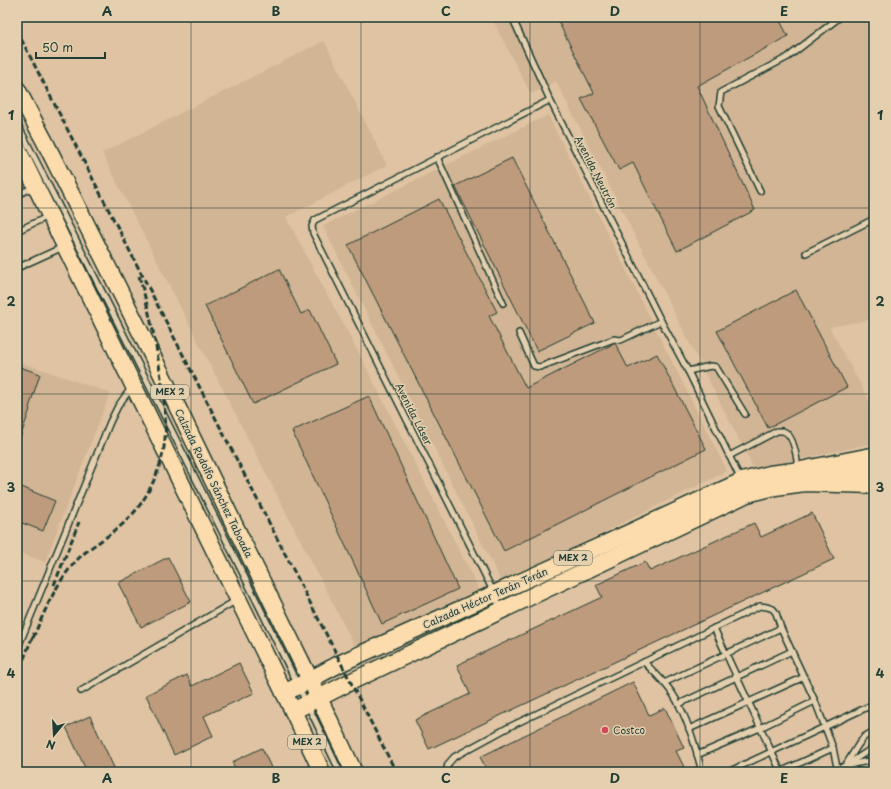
<svg xmlns="http://www.w3.org/2000/svg" width="891" height="789" font-family="'Playpen Sans',sans-serif">
  <style>
    .built { fill: #d1b594 }
    .building { fill: #be9b7b; stroke: #1f3d34 }
    .lines { fill: none; stroke-linecap: round; stroke-linejoin: round }
    .service-casing { stroke: #1f3d34; stroke-width: 8 }
    .minor-casing { stroke: #1f3d34; stroke-width: 13 }
    .primary-casing { stroke: #1f3d34; stroke-width: 19 }
    .trunk-casing { stroke: #1f3d34; stroke-width: 20 }
    .service { stroke: #e4cfae; stroke-width: 5 }
    .minor { stroke: #e4cfae; stroke-width: 10 }
    .primary { stroke: #fcdcac; stroke-width: 16 }
    .trunk { stroke: #fcdcac; stroke-width: 17 }
    .rail { stroke: #1f3d34; stroke-width: 3; stroke-dasharray: 6 3; stroke-linecap: butt }
    .grid { fill: none; stroke: #1f3d34; stroke-width: 1; stroke-opacity: 0.55 }
    .poi-dot { fill: #d1495b; stroke: #e4cfae; stroke-width: 1.5 }
    .labels { text-anchor: middle; stroke-width: 3; stroke-linejoin: round; paint-order: stroke }
    .shield { fill: #e4cfae; stroke: #5a6959; stroke-width: 1 }
    .shield-label { font-size: 9px; font-weight: bold; fill: #1f3d34 }
    .street-label { font-size: 10px; fill: #1f3d34; stroke: #e4cfae }
    .poi-label { font-size: 10px; fill: #1f3d34; stroke: #e4cfae; text-anchor: start }
    .neatline { fill: none; stroke: #1f3d34; stroke-width: 1.5 }
    .grid-label { font-size: 13px; text-anchor: middle; font-weight: bold; fill: #1f3d34 }
  </style>
  <rect width="100%" height="100%" fill="#dfc3a2"/>
  <filter id="ink" filterUnits="userSpaceOnUse"><feTurbulence type="fractalNoise" baseFrequency=".025" numOctaves="2"/><feDisplacementMap in="SourceGraphic" scale="8" xChannelSelector="R" yChannelSelector="G"/><feConvolveMatrix kernelMatrix="1 2 1 2 8 2 1 2 1" color-interpolation-filters="sRGB"/></filter>
  <g filter="url(#ink)">
    <g class="built">
      <polygon points="491,17 874,17 874,319 829,327 874,409 874,443 754,469 556,81 531,94"/>
      <polygon points="324,41 387,165 286,217 307,257 364,363 481,593 357,650 186,318 102,153"/>
      <polygon points="548,115 727,471 502,583 323,226"/>
      <polygon points="17,361 110,393 45,562 17,552"/>
    </g>
    <g class="building">
      <polygon points="556,17 778,17 788,36 697,86 755,210 677,251 633,163 619,170 581,99 594,93"/>
      <polygon points="512,158 595,323 537,351 455,186"/>
      <polygon points="439,199 497,312 489,316 526,388 615,343 628,368 657,354 706,449 504,551 348,245"/>
      <polygon points="279,269 301,314 310,310 336,364 253,404 205,306"/>
      <polygon points="796,290 847,387 768,428 717,331"/>
      <polygon points="17,366 40,374 29,408 30,409 18,444 17,444"/>
      <polygon points="369,396 458,589 382,624 292,431"/>
      <polygon points="17,485 55,501 43,531 17,521"/>
      <polygon points="812,513 834,559 429,749 415,720 470,694 457,665 602,597 596,585 645,562 650,571 754,523 761,537"/>
      <polygon points="168,557 191,602 141,627 118,583"/>
      <polygon points="239,663 254,693 204,716 213,736 174,755 146,695 187,675 192,686"/>
      <polygon points="633,682 649,715 665,708 684,748 676,751 684,767 676,770 675,772 488,772 480,757"/>
      <polygon points="90,716 116,772 87,772 66,727"/>
      <polygon points="262,748 273,772 237,772 232,762"/>
    </g>
    <g class="lines">
      <defs>
        <g id="service">
          <polyline points="512,17 550,100 661,321 688,371 741,480"/>
          <path d="M17,123C126,339 235,554 340,772"/>
          <polyline points="437,157 503,303"/>
          <polyline points="760,191 719,106 721,92 788,57 840,17"/>
          <polyline points="17,195 34,187"/>
          <polyline points="17,231 49,216"/>
          <polyline points="806,253 874,219"/>
          <polyline points="17,268 63,247"/>
          <polyline points="519,333 534,366 540,367 614,339 621,340 661,321"/>
          <polyline points="688,371 711,366 716,367 745,414"/>
          <path d="M729,456L777,431C778,431 782,431 783,431C794,434 797,459 798,469"/>
          <polyline points="500,608 494,593 313,233 312,226 315,220 550,100"/>
          <polyline points="714,628 781,772"/>
          <polyline points="17,650 110,422 118,406 131,388"/>
          <path d="M644,662C657,675 671,688 679,705C690,726 696,749 702,772"/>
          <polyline points="664,683 781,628"/>
          <polyline points="81,691 237,600"/>
          <polyline points="679,704 792,651"/>
          <polyline points="689,729 804,677"/>
          <polyline points="697,755 760,728 815,701"/>
          <polyline points="848,764 874,747"/>
          <polyline points="848,765 874,760"/>
          <polyline points="845,766 858,745 864,737 874,731"/>
          <polyline points="446,772 448,764 454,757 509,727 760,606 767,607 773,609 776,613 781,628 815,701 825,727 833,748 838,772"/>
          <polyline points="728,772 874,704"/>
          <polyline points="780,772 833,748"/>
          <polyline points="827,772 845,766 859,772"/>
        </g>
        <polyline id="minor" points="17,178 29,172"/>
        <g id="primary">
          <polyline points="17,89 45,142 160,371 231,518 319,698 354,772"/>
          <polyline points="17,148 293,711 322,772"/>
          <polyline points="284,693 298,686 341,663 609,542 742,481 770,474 808,469 874,471"/>
          <polyline points="293,711 350,682 747,494 775,487 805,483 874,485"/>
        </g>
        <polyline id="trunk" points="808,469 874,456"/>
      </defs>
      <use href="#service" class="service-casing"/>
      <use href="#minor" class="minor-casing"/>
      <use href="#primary" class="primary-casing"/>
      <use href="#trunk" class="trunk-casing"/>
      <use href="#service" class="service"/>
      <use href="#minor" class="minor"/>
      <use href="#primary" class="primary"/>
      <use href="#trunk" class="trunk"/>
      <g class="rail">
        <polyline points="17,31 341,663 396,772"/>
        <polyline points="54,585 79,522"/>
        <path d="M33,638C46,608 58,578 82,555C97,542 115,533 129,518C144,503 157,478 162,457C168,433 165,410 162,385C157,348 150,312 139,276"/>
        <polyline points="17,676 34,633"/>
      </g>
    </g>
  </g>
  <path class="grid" d="M191,17V772M361,17V772M530,17V772M700,17V772M17,208H874M17,394H874M17,581H874"/>
  <circle class="poi-dot" cx="605" cy="730" r="4"/>
  <g class="labels">
    <g class="shield">
      <rect x="151" y="385" width="38" height="14" rx="3"/>
      <rect x="554" y="551" width="38" height="14" rx="3"/>
      <rect x="288" y="735" width="38" height="14" rx="3"/>
    </g>
    <g class="shield-label">
      <text x="170" y="395">MEX 2</text>
      <text x="573" y="561">MEX 2</text>
      <text x="307" y="745">MEX 2</text>
    </g>
    <g class="street-label">
      <text transform="translate(596 172) rotate(63)" y="4">Avenida Neutrón</text>
      <text transform="translate(414 414) rotate(63)" y="4">Avenida Láser</text>
      <text transform="translate(214 483) rotate(64)" y="4">Calzada Rodolfo Sánchez Taboada</text>
      <text transform="translate(485 598) rotate(-24)" y="4">Calzada Héctor Terán Terán</text>
    </g>
    <g class="poi-label">
      <text x="613" y="734">Costco</text>
    </g>
  </g>
  <rect width="891" height="789" fill="none" stroke="#e4cfae" stroke-width="44"/>
  <g transform="translate(54 735) rotate(198)" stroke="#e4cfae" stroke-width="3" paint-order="stroke">
  <path d="M0-3L7 15L0 10L-7 15Z" fill="#1f3d34"/>
  <text y="-6" font-size="11" font-weight="bold" text-anchor="middle" fill="#1f3d34">N</text>
  </g>
  <path d="M36 52v6h69v-6" fill="none" stroke="#1f3d34" stroke-width="2"/>
  <text x="42" y="52" font-size="12" fill="#1f3d34" stroke="#e4cfae" stroke-width="3" paint-order="stroke">50 m</text>
  <rect x="22" y="22" width="847" height="745" class="neatline"/>
  <g class="grid-label">
    <text x="107" y="16">A</text>
    <text x="276" y="16">B</text>
    <text x="446" y="16">C</text>
    <text x="615" y="16">D</text>
    <text x="784" y="16">E</text>
    <text x="11" y="120">1</text>
    <text x="880" y="120">1</text>
    <text x="11" y="306">2</text>
    <text x="880" y="306">2</text>
    <text x="11" y="492">3</text>
    <text x="880" y="492">3</text>
    <text x="11" y="678">4</text>
    <text x="880" y="678">4</text>
    <text x="107" y="783">A</text>
    <text x="276" y="783">B</text>
    <text x="446" y="783">C</text>
    <text x="615" y="783">D</text>
    <text x="784" y="783">E</text>
  </g>
</svg>
